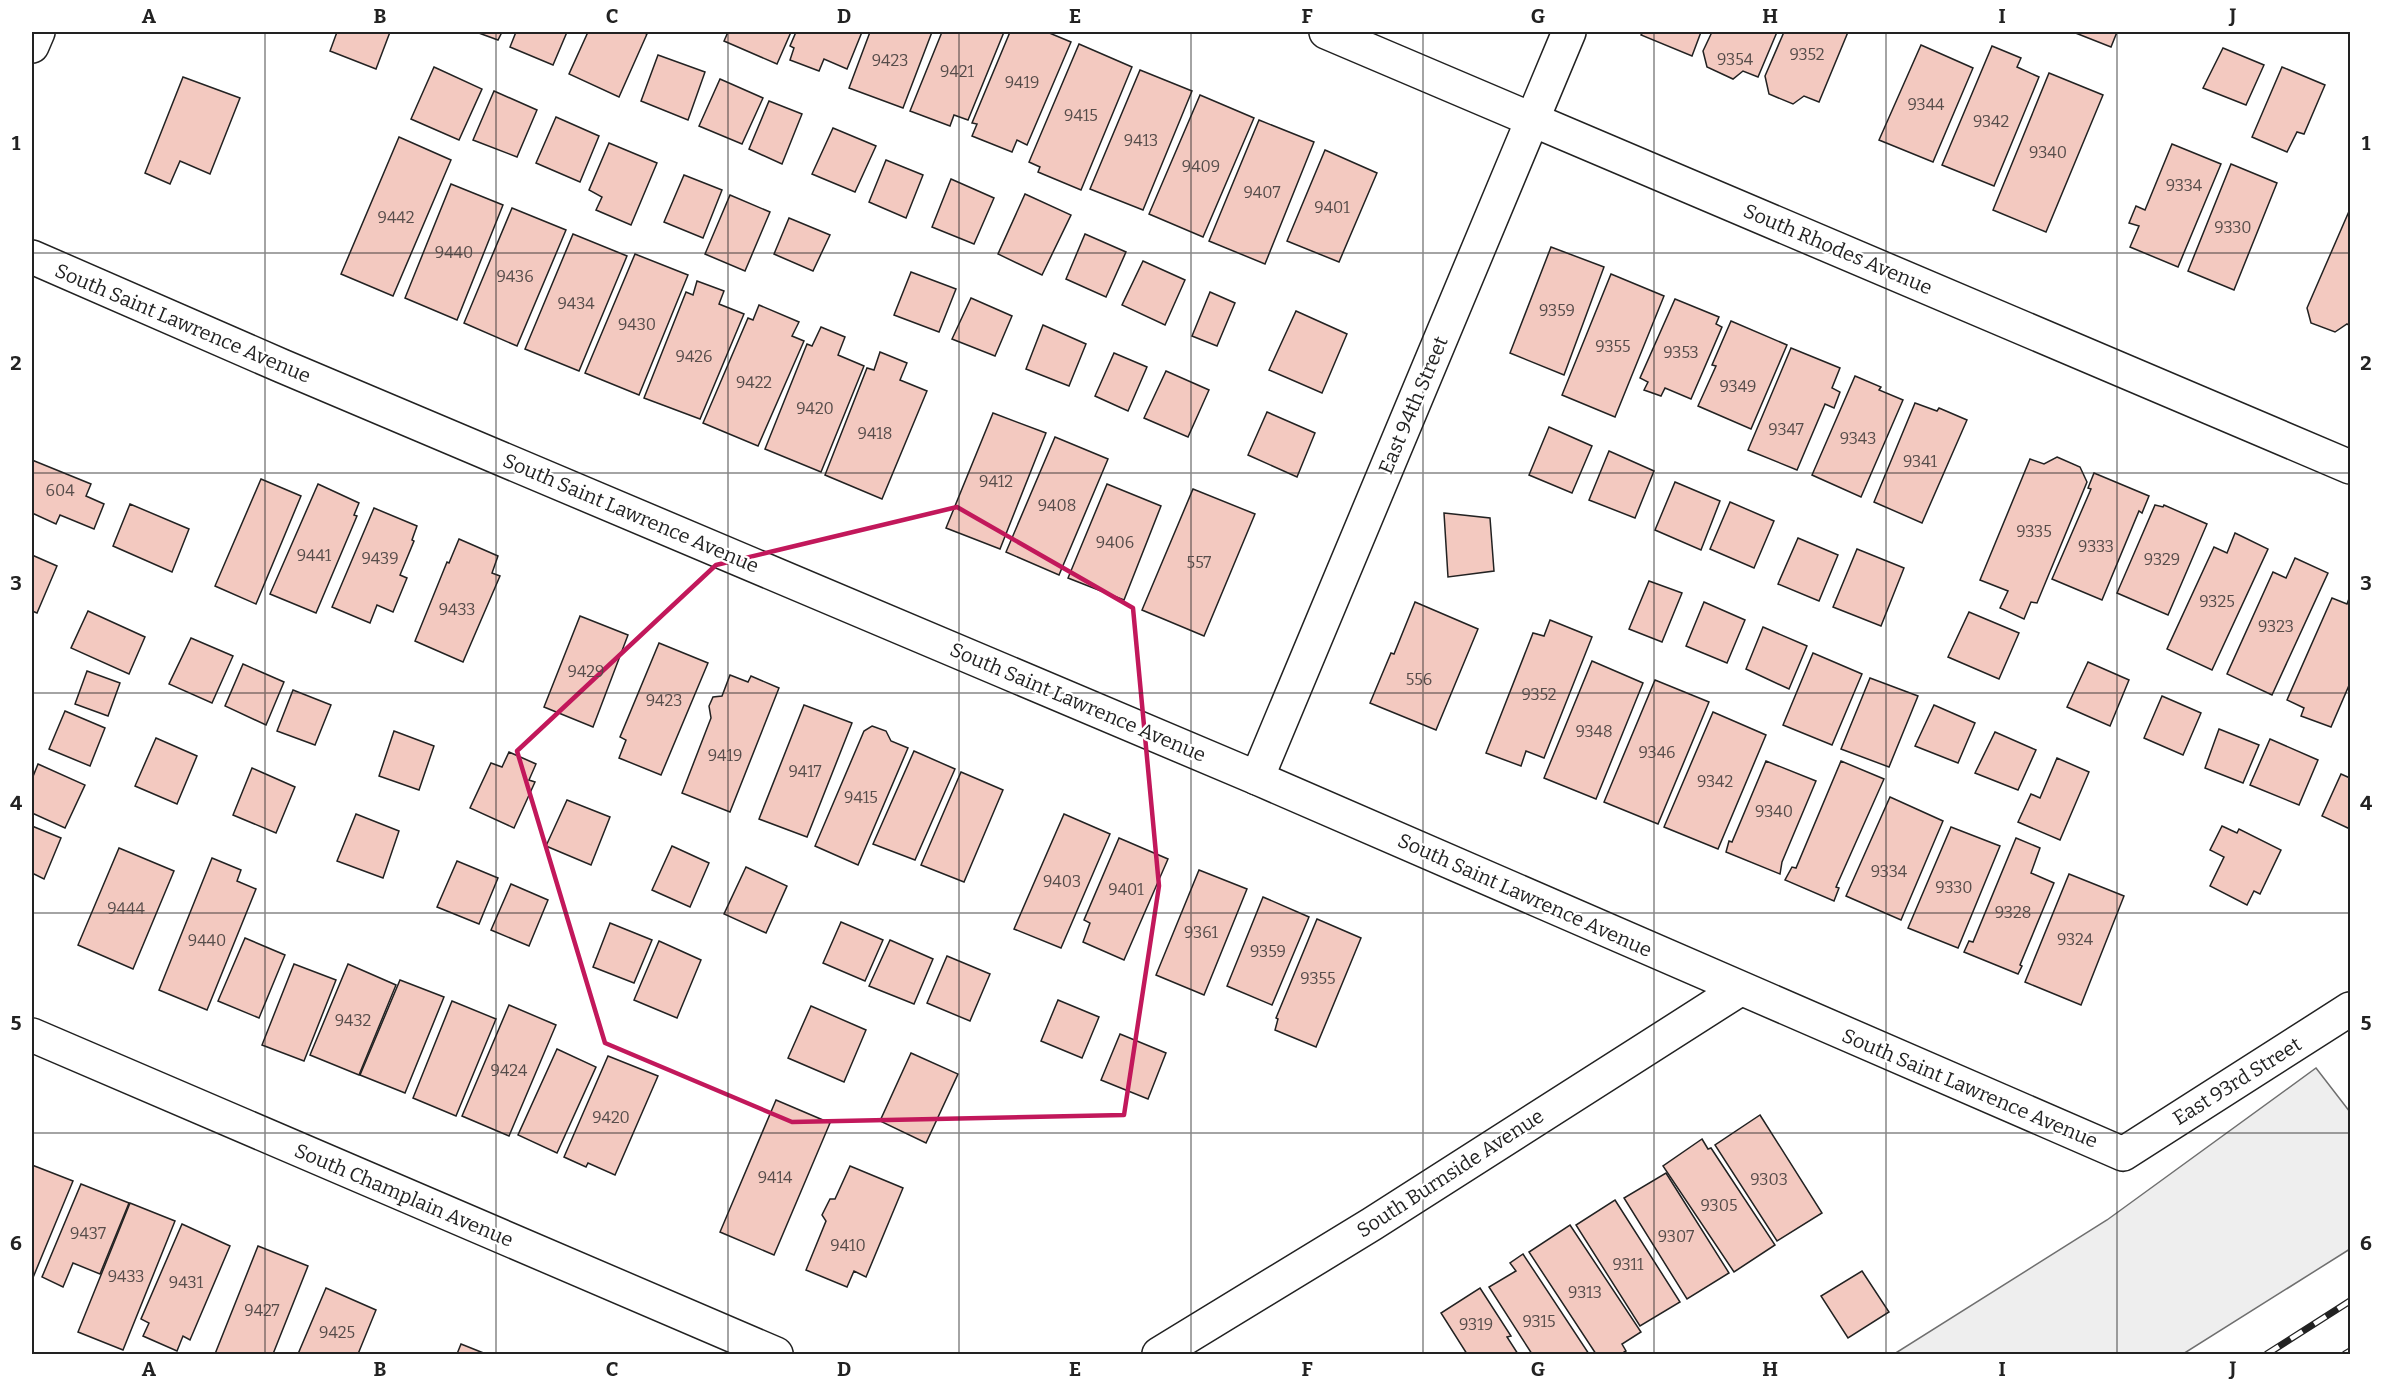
<svg xmlns="http://www.w3.org/2000/svg" width="2382" height="1386" font-family="Bitter,serif">
  <style>
    .green { fill: #eee; stroke: #6f6f6f; stroke-width: 1.5 }
    .building { fill: #f3c9c0; stroke: #222; stroke-width: 1.5 }
    .lines { fill: none; stroke-linecap: round; stroke-linejoin: round }
    .street-casing { stroke: #222; stroke-width: 36 }
    .secondary-casing { stroke: #222; stroke-width: 36 }
    .primary-casing { stroke: #222; stroke-width: 36 }
    .street { stroke: #fff; stroke-width: 33 }
    .secondary { stroke: #fff; stroke-width: 33 }
    .primary { stroke: #fff; stroke-width: 33 }
    .rail-casing { stroke: #222; stroke-width: 7 }
    .rail { stroke: #fff; stroke-width: 4.5; stroke-dasharray: 14; stroke-linecap: butt }
    .marked { fill: none; stroke: #c2185b; stroke-width: 4.5; stroke-linejoin: round }
    .grid { fill: none; stroke: #222; stroke-width: 1.5; stroke-opacity: 0.55 }
    .labels { text-anchor: middle; stroke-width: 4.5; stroke-linejoin: round; paint-order: stroke }
    .number-label { font-size: 16px; fill: #564c4a }
    .street-label { font-size: 20px; fill: #222; stroke: #fff }
    .neatline { fill: none; stroke: #222; stroke-width: 2 }
    .grid-label { font-size: 20px; text-anchor: middle; font-weight: bold; fill: #222 }
  </style>
  <rect width="100%" height="100%" fill="#fff"/>
  <polygon class="green" points="2316,1068 2350,1112 2350,1249 2183,1354 1894,1354 2107,1220"/>
  <g class="building">
    <polygon points="337,32 390,32 376,69 330,51"/>
    <polygon points="476,32 502,32 498,40"/>
    <polygon points="516,32 567,32 553,65 510,47"/>
    <polygon points="588,32 642,32 647,34 619,97 569,74"/>
    <polygon points="728,32 791,32 777,64 724,41"/>
    <polygon points="796,32 862,32 847,69 824,59 819,71 790,60 794,48 790,46"/>
    <polygon points="870,32 932,32 903,108 849,88"/>
    <polygon points="942,32 1004,32 968,120 954,115 950,126 910,111"/>
    <polygon points="1010,32 1047,32 1071,42 1027,145 1017,140 1012,152 972,136 977,124 972,123"/>
    <polygon points="1643,32 1701,32 1692,56 1641,35"/>
    <polygon points="1712,32 1777,32 1758,77 1743,71 1733,79 1707,67 1703,51"/>
    <polygon points="1784,32 1848,32 1819,102 1804,96 1793,104 1769,94 1765,76"/>
    <polygon points="2073,32 2117,32 2111,47"/>
    <polygon points="1079,44 1132,67 1081,190 1038,172 1040,167 1029,162"/>
    <polygon points="1921,45 1973,68 1933,162 1879,140"/>
    <polygon points="1992,46 2021,58 2017,67 2039,77 1994,186 1942,165"/>
    <polygon points="2223,48 2264,65 2246,105 2203,88"/>
    <polygon points="658,55 705,72 688,120 641,101"/>
    <polygon points="434,67 482,89 459,140 411,119"/>
    <polygon points="2282,67 2325,85 2304,134 2297,132 2287,152 2252,137"/>
    <polygon points="1140,70 1192,91 1143,210 1090,189"/>
    <polygon points="2049,73 2103,95 2046,232 1993,210"/>
    <polygon points="183,77 240,98 210,174 180,161 170,184 145,173"/>
    <polygon points="720,79 763,98 742,144 699,126"/>
    <polygon points="494,91 537,110 517,157 473,140"/>
    <polygon points="1200,95 1254,118 1203,237 1149,214"/>
    <polygon points="769,101 802,114 782,164 749,149"/>
    <polygon points="556,117 599,136 580,182 536,163"/>
    <polygon points="1259,120 1314,142 1265,264 1209,241"/>
    <polygon points="833,128 876,146 855,192 812,174"/>
    <polygon points="399,137 451,160 393,296 341,274"/>
    <polygon points="609,143 657,163 631,225 596,210 602,197 589,190"/>
    <polygon points="2172,144 2221,164 2178,267 2130,247 2139,226 2129,223 2136,206 2145,210"/>
    <polygon points="1325,150 1377,173 1339,262 1287,241"/>
    <polygon points="886,160 923,175 906,218 869,202"/>
    <polygon points="2231,164 2277,183 2234,290 2188,271"/>
    <polygon points="684,175 722,190 703,238 664,222"/>
    <polygon points="951,179 994,198 974,244 932,227"/>
    <polygon points="451,184 503,205 457,320 405,298"/>
    <polygon points="1025,194 1071,215 1042,275 998,254"/>
    <polygon points="730,195 770,212 745,271 705,254"/>
    <polygon points="512,208 566,230 517,346 464,323"/>
    <polygon points="2350,209 2350,326 2347,324 2335,332 2311,323 2307,308"/>
    <polygon points="789,218 830,235 813,271 774,254"/>
    <polygon points="573,234 627,256 579,371 525,349"/>
    <polygon points="1085,234 1126,252 1106,297 1066,279"/>
    <polygon points="1551,247 1604,267 1564,375 1510,353"/>
    <polygon points="635,254 688,275 639,395 585,373"/>
    <polygon points="1143,261 1185,280 1165,325 1122,305"/>
    <polygon points="911,272 956,289 939,332 894,315"/>
    <polygon points="1611,274 1664,296 1615,417 1562,395"/>
    <polygon points="697,281 724,291 719,304 744,314 700,419 644,398 686,292 693,295"/>
    <polygon points="1210,292 1235,303 1217,346 1192,336"/>
    <polygon points="971,298 1012,316 995,356 952,339"/>
    <polygon points="1675,299 1719,317 1716,324 1722,327 1691,399 1665,388 1661,396 1644,390 1648,382 1640,378"/>
    <polygon points="759,305 799,322 792,336 804,341 758,446 703,423 748,318 753,320"/>
    <polygon points="1296,311 1347,334 1322,393 1269,370"/>
    <polygon points="1731,321 1787,345 1751,429 1698,406 1716,366 1712,365"/>
    <polygon points="1043,325 1086,344 1069,386 1026,369"/>
    <polygon points="821,327 845,337 838,355 864,366 821,472 765,449 807,344 812,346"/>
    <polygon points="1791,348 1840,368 1832,388 1840,392 1834,408 1825,404 1797,470 1748,450"/>
    <polygon points="880,352 907,363 900,380 927,391 882,499 825,475 867,368 874,370"/>
    <polygon points="1114,353 1147,367 1128,411 1095,396"/>
    <polygon points="1166,371 1209,390 1188,437 1144,418"/>
    <polygon points="1855,376 1881,387 1879,390 1903,400 1861,497 1812,475"/>
    <polygon points="1915,403 1937,411 1939,408 1967,420 1922,523 1874,502"/>
    <polygon points="1267,412 1315,433 1297,477 1248,455"/>
    <polygon points="993,413 1046,433 1000,549 946,528"/>
    <polygon points="1549,427 1592,446 1572,493 1529,475"/>
    <polygon points="1055,437 1108,459 1059,575 1006,552"/>
    <polygon points="1609,451 1654,471 1635,518 1589,500"/>
    <polygon points="2057,457 2080,467 2087,482 2037,603 2031,602 2024,619 2000,608 2008,591 1980,580 2030,459 2044,464"/>
    <polygon points="32,460 91,484 86,496 104,504 94,529 60,515 56,524 32,513"/>
    <polygon points="2094,473 2149,496 2142,513 2139,511 2102,600 2052,579 2091,489 2088,488"/>
    <polygon points="261,479 301,496 256,604 215,586"/>
    <polygon points="1675,482 1720,501 1701,550 1655,530"/>
    <polygon points="318,484 359,503 354,515 357,516 316,613 270,594"/>
    <polygon points="1107,484 1161,506 1124,600 1068,578"/>
    <polygon points="1193,489 1255,514 1204,636 1142,610"/>
    <polygon points="1730,502 1774,521 1754,568 1710,549"/>
    <polygon points="130,504 189,529 172,572 113,546"/>
    <polygon points="2155,505 2163,507 2164,505 2207,524 2168,615 2117,593"/>
    <polygon points="374,508 417,526 412,540 414,541 400,575 407,578 393,612 377,605 370,623 332,607"/>
    <polygon points="1444,513 1490,518 1494,571 1448,577"/>
    <polygon points="2235,533 2268,549 2212,670 2167,649 2214,547 2227,553"/>
    <polygon points="1798,538 1838,555 1819,601 1778,584"/>
    <polygon points="459,539 498,556 492,573 500,576 463,662 415,641 447,562 449,563"/>
    <polygon points="1857,549 1904,568 1881,626 1833,607"/>
    <polygon points="32,555 57,566 37,613 32,611"/>
    <polygon points="2295,558 2328,573 2272,695 2227,674 2273,572 2286,578"/>
    <polygon points="1649,581 1682,593 1662,642 1629,629"/>
    <polygon points="2350,596 2350,683 2331,727 2301,716 2304,708 2287,700 2332,598 2347,604"/>
    <polygon points="1415,602 1478,629 1436,730 1370,703 1391,653 1394,654"/>
    <polygon points="1704,602 1745,620 1727,663 1686,646"/>
    <polygon points="88,611 145,637 129,674 71,648"/>
    <polygon points="1969,612 2019,633 1999,679 1948,657"/>
    <polygon points="580,616 628,635 593,727 544,707"/>
    <polygon points="1550,620 1592,637 1544,758 1526,751 1521,766 1486,753 1533,633 1544,636"/>
    <polygon points="1763,627 1807,646 1789,689 1746,669"/>
    <polygon points="191,638 233,656 212,703 169,684"/>
    <polygon points="659,643 708,663 661,775 619,758 626,740 620,737"/>
    <polygon points="1813,653 1862,674 1832,745 1783,725"/>
    <polygon points="1592,661 1643,683 1596,799 1544,778"/>
    <polygon points="2088,662 2129,680 2110,726 2067,707"/>
    <polygon points="243,664 284,682 266,725 225,706"/>
    <polygon points="87,671 120,683 108,716 75,704"/>
    <polygon points="730,675 748,682 751,676 779,688 730,812 682,793 711,718 709,706 713,697 722,696"/>
    <polygon points="1870,678 1918,696 1889,767 1841,749"/>
    <polygon points="1655,680 1709,702 1658,824 1604,802"/>
    <polygon points="293,690 331,705 315,745 277,731"/>
    <polygon points="2162,696 2201,713 2183,755 2144,738"/>
    <polygon points="804,705 852,723 807,837 759,819"/>
    <polygon points="1934,705 1975,723 1958,763 1915,746"/>
    <polygon points="65,711 105,728 90,766 49,749"/>
    <polygon points="1713,712 1766,735 1718,849 1664,827"/>
    <polygon points="872,726 886,731 891,741 908,748 858,865 815,846 864,731"/>
    <polygon points="2219,729 2259,745 2243,783 2205,768"/>
    <polygon points="394,731 434,746 419,790 379,776"/>
    <polygon points="1995,732 2036,750 2018,790 1975,773"/>
    <polygon points="156,738 197,756 177,804 135,786"/>
    <polygon points="2270,739 2318,760 2299,805 2250,785"/>
    <polygon points="914,751 955,769 915,860 873,844"/>
    <polygon points="509,752 536,764 529,780 535,782 514,828 470,808 491,763 502,767"/>
    <polygon points="2057,758 2089,772 2060,840 2018,822 2031,794 2040,798"/>
    <polygon points="1766,761 1816,781 1782,862 1780,874 1726,852 1729,841 1732,842"/>
    <polygon points="1841,761 1884,779 1836,887 1839,888 1834,901 1785,880 1792,867 1796,868"/>
    <polygon points="38,764 85,785 65,828 32,813 32,779"/>
    <polygon points="252,768 295,787 276,833 233,815"/>
    <polygon points="961,772 1003,790 964,882 921,865"/>
    <polygon points="2341,774 2350,778 2350,829 2322,816"/>
    <polygon points="1890,797 1943,821 1901,920 1846,896"/>
    <polygon points="567,800 610,817 591,865 546,846"/>
    <polygon points="356,814 399,831 383,878 337,861"/>
    <polygon points="1064,814 1110,834 1061,948 1014,929"/>
    <polygon points="32,826 61,838 44,879 32,873"/>
    <polygon points="2222,826 2237,833 2239,829 2281,850 2260,894 2254,891 2247,905 2210,886 2224,857 2210,850"/>
    <polygon points="1951,827 2000,846 1958,948 1908,928"/>
    <polygon points="1119,838 1168,859 1124,960 1083,942 1090,923 1084,920"/>
    <polygon points="2016,838 2040,848 2031,873 2054,883 2020,965 2022,966 2018,974 1964,952 1969,941 1973,942"/>
    <polygon points="672,846 709,863 690,907 652,890"/>
    <polygon points="119,848 174,871 133,969 78,945"/>
    <polygon points="212,858 241,870 237,881 256,889 207,1010 159,990"/>
    <polygon points="457,861 498,878 479,924 437,907"/>
    <polygon points="746,867 787,886 766,933 724,914"/>
    <polygon points="1199,870 1247,889 1204,995 1156,975"/>
    <polygon points="2069,874 2124,896 2081,1005 2025,982"/>
    <polygon points="511,884 548,900 529,946 491,930"/>
    <polygon points="1263,897 1309,917 1272,1005 1227,986"/>
    <polygon points="1317,919 1361,938 1316,1047 1275,1030 1278,1019 1276,1018"/>
    <polygon points="841,922 883,940 865,981 823,963"/>
    <polygon points="610,923 652,940 634,983 593,967"/>
    <polygon points="245,938 285,955 259,1018 218,1001"/>
    <polygon points="890,940 933,959 914,1004 869,986"/>
    <polygon points="659,941 701,960 677,1018 634,1000"/>
    <polygon points="947,956 990,974 970,1021 927,1003"/>
    <polygon points="294,964 336,980 304,1061 262,1045"/>
    <polygon points="348,964 396,985 359,1075 310,1055"/>
    <polygon points="400,980 444,997 405,1093 360,1075"/>
    <polygon points="1058,1000 1099,1017 1082,1058 1041,1041"/>
    <polygon points="452,1001 496,1019 456,1116 413,1098"/>
    <polygon points="509,1005 556,1025 509,1136 462,1116"/>
    <polygon points="811,1006 866,1030 844,1082 788,1058"/>
    <polygon points="1120,1034 1166,1053 1148,1099 1101,1080"/>
    <polygon points="557,1049 596,1067 557,1153 518,1135"/>
    <polygon points="911,1053 958,1074 926,1143 880,1121"/>
    <polygon points="608,1056 658,1076 615,1175 588,1163 586,1167 564,1157"/>
    <polygon points="776,1100 830,1123 774,1255 720,1232"/>
    <polygon points="1760,1115 1822,1213 1777,1241 1715,1145"/>
    <polygon points="1702,1139 1708,1149 1711,1148 1775,1245 1734,1272 1663,1166"/>
    <polygon points="32,1165 73,1181 32,1280"/>
    <polygon points="850,1166 903,1188 866,1277 854,1271 847,1287 806,1270 826,1221 822,1215 830,1199 835,1199"/>
    <polygon points="1666,1173 1729,1273 1687,1299 1624,1198"/>
    <polygon points="81,1184 129,1203 100,1274 73,1263 63,1287 42,1277"/>
    <polygon points="1615,1200 1680,1302 1640,1326 1576,1225"/>
    <polygon points="130,1203 175,1221 123,1350 78,1332"/>
    <polygon points="182,1224 230,1246 190,1340 183,1336 177,1351 143,1336 149,1323 141,1319"/>
    <polygon points="1570,1225 1641,1332 1622,1344 1626,1351 1621,1354 1596,1354 1529,1252"/>
    <polygon points="258,1246 308,1266 273,1354 215,1354"/>
    <polygon points="1523,1254 1589,1354 1532,1354 1489,1287 1516,1271 1510,1263"/>
    <polygon points="1862,1271 1889,1312 1848,1338 1821,1296"/>
    <polygon points="326,1288 376,1310 358,1354 298,1354"/>
    <polygon points="1480,1288 1511,1336 1507,1337 1518,1354 1467,1354 1441,1313"/>
    <polygon points="461,1344 486,1354 457,1354"/>
  </g>
  <g class="lines">
    <defs>
      <g id="street">
        <polyline points="1326,32 2350,467"/>
        <polyline points="1257,778 1569,32"/>
        <polyline points="32,1035 776,1354"/>
        <polyline points="1159,1354 1372,1224 1740,989"/>
      </g>
      <polyline id="secondary" points="32,257 282,366 1257,778 2123,1154 2350,1009"/>
      <polyline id="primary" points="32,46 38,32"/>
    </defs>
    <use href="#street" class="street-casing"/>
    <use href="#secondary" class="secondary-casing"/>
    <use href="#primary" class="primary-casing"/>
    <use href="#street" class="street"/>
    <use href="#secondary" class="secondary"/>
    <use href="#primary" class="primary"/>
    <defs>
      <g id="rail">
        <polyline points="2267,1354 2350,1301"/>
        <polyline points="2345,1354 2350,1351"/>
      </g>
    </defs>
    <use href="#rail" class="rail-casing"/>
    <use href="#rail" class="rail"/>
  </g>
  <path class="marked" d="M957,507L1133,608L1159,886L1124,1115L792,1122L605,1043L517,751L716,565Z"/>
  <path class="grid" d="M265,32V1354M496,32V1354M728,32V1354M959,32V1354M1191,32V1354M1423,32V1354M1654,32V1354M1886,32V1354M2117,32V1354M32,253H2350M32,473H2350M32,693H2350M32,913H2350M32,1133H2350"/>
  <g class="labels">
    <g class="number-label">
      <text x="1807" y="60">9352</text>
      <text x="1735" y="65">9354</text>
      <text x="890" y="66">9423</text>
      <text x="957" y="77">9421</text>
      <text x="1022" y="88">9419</text>
      <text x="1926" y="110">9344</text>
      <text x="1081" y="121">9415</text>
      <text x="1991" y="127">9342</text>
      <text x="1141" y="146">9413</text>
      <text x="2048" y="158">9340</text>
      <text x="1201" y="172">9409</text>
      <text x="2184" y="191">9334</text>
      <text x="1262" y="198">9407</text>
      <text x="1332" y="213">9401</text>
      <text x="396" y="223">9442</text>
      <text x="2233" y="233">9330</text>
      <text x="454" y="258">9440</text>
      <text x="515" y="282">9436</text>
      <text x="576" y="309">9434</text>
      <text x="1557" y="316">9359</text>
      <text x="637" y="330">9430</text>
      <text x="1613" y="352">9355</text>
      <text x="1681" y="358">9353</text>
      <text x="694" y="362">9426</text>
      <text x="754" y="388">9422</text>
      <text x="1738" y="392">9349</text>
      <text x="815" y="414">9420</text>
      <text x="1786" y="435">9347</text>
      <text x="875" y="439">9418</text>
      <text x="1858" y="444">9343</text>
      <text x="1920" y="467">9341</text>
      <text x="996" y="487">9412</text>
      <text x="60" y="496">604</text>
      <text x="1057" y="511">9408</text>
      <text x="2034" y="537">9335</text>
      <text x="1115" y="548">9406</text>
      <text x="2096" y="552">9333</text>
      <text x="314" y="561">9441</text>
      <text x="380" y="564">9439</text>
      <text x="2162" y="565">9329</text>
      <text x="1199" y="568">557</text>
      <text x="2217" y="607">9325</text>
      <text x="457" y="615">9433</text>
      <text x="2276" y="632">9323</text>
      <text x="586" y="677">9429</text>
      <text x="1419" y="685">556</text>
      <text x="1539" y="700">9352</text>
      <text x="664" y="706">9423</text>
      <text x="1594" y="737">9348</text>
      <text x="1657" y="758">9346</text>
      <text x="725" y="761">9419</text>
      <text x="805" y="777">9417</text>
      <text x="1715" y="787">9342</text>
      <text x="861" y="803">9415</text>
      <text x="1774" y="817">9340</text>
      <text x="1889" y="877">9334</text>
      <text x="1062" y="887">9403</text>
      <text x="1954" y="893">9330</text>
      <text x="1126" y="895">9401</text>
      <text x="126" y="914">9444</text>
      <text x="2013" y="918">9328</text>
      <text x="1201" y="938">9361</text>
      <text x="2075" y="945">9324</text>
      <text x="207" y="946">9440</text>
      <text x="1268" y="957">9359</text>
      <text x="1318" y="984">9355</text>
      <text x="353" y="1026">9432</text>
      <text x="509" y="1076">9424</text>
      <text x="611" y="1123">9420</text>
      <text x="775" y="1183">9414</text>
      <text x="1769" y="1185">9303</text>
      <text x="1719" y="1211">9305</text>
      <text x="88" y="1239">9437</text>
      <text x="1676" y="1242">9307</text>
      <text x="848" y="1251">9410</text>
      <text x="1628" y="1270">9311</text>
      <text x="126" y="1282">9433</text>
      <text x="186" y="1288">9431</text>
      <text x="1585" y="1298">9313</text>
      <text x="262" y="1316">9427</text>
      <text x="1539" y="1327">9315</text>
      <text x="1476" y="1330">9319</text>
      <text x="337" y="1338">9425</text>
    </g>
    <g class="street-label">
      <text transform="translate(1838 249) rotate(23)" y="7">South Rhodes Avenue</text>
      <text transform="translate(183 323) rotate(23)" y="7">South Saint Lawrence Avenue</text>
      <text transform="translate(1413 405) rotate(-67)" y="7">East 94th Street</text>
      <text transform="translate(631 513) rotate(23)" y="7">South Saint Lawrence Avenue</text>
      <text transform="translate(1078 702) rotate(23)" y="7">South Saint Lawrence Avenue</text>
      <text transform="translate(1525 895) rotate(24)" y="7">South Saint Lawrence Avenue</text>
      <text transform="translate(2237 1081) rotate(-32)" y="7">East 93rd Street</text>
      <text transform="translate(1970 1088) rotate(23)" y="7">South Saint Lawrence Avenue</text>
      <text transform="translate(1450 1173) rotate(-33)" y="7">South Burnside Avenue</text>
      <text transform="translate(404 1195) rotate(23)" y="7">South Champlain Avenue</text>
    </g>
  </g>
  <rect width="2382" height="1386" fill="none" stroke="#ffffff" stroke-width="66"/>
  <rect x="33" y="33" width="2316" height="1320" class="neatline"/>
  <g class="grid-label">
    <text x="149" y="23">A</text>
    <text x="380" y="23">B</text>
    <text x="612" y="23">C</text>
    <text x="844" y="23">D</text>
    <text x="1075" y="23">E</text>
    <text x="1307" y="23">F</text>
    <text x="1538" y="23">G</text>
    <text x="1770" y="23">H</text>
    <text x="2002" y="23">I</text>
    <text x="2233" y="23">J</text>
    <text x="16" y="150">1</text>
    <text x="2366" y="150">1</text>
    <text x="16" y="370">2</text>
    <text x="2366" y="370">2</text>
    <text x="16" y="590">3</text>
    <text x="2366" y="590">3</text>
    <text x="16" y="810">4</text>
    <text x="2366" y="810">4</text>
    <text x="16" y="1030">5</text>
    <text x="2366" y="1030">5</text>
    <text x="16" y="1250">6</text>
    <text x="2366" y="1250">6</text>
    <text x="149" y="1376">A</text>
    <text x="380" y="1376">B</text>
    <text x="612" y="1376">C</text>
    <text x="844" y="1376">D</text>
    <text x="1075" y="1376">E</text>
    <text x="1307" y="1376">F</text>
    <text x="1538" y="1376">G</text>
    <text x="1770" y="1376">H</text>
    <text x="2002" y="1376">I</text>
    <text x="2233" y="1376">J</text>
  </g>
</svg>
